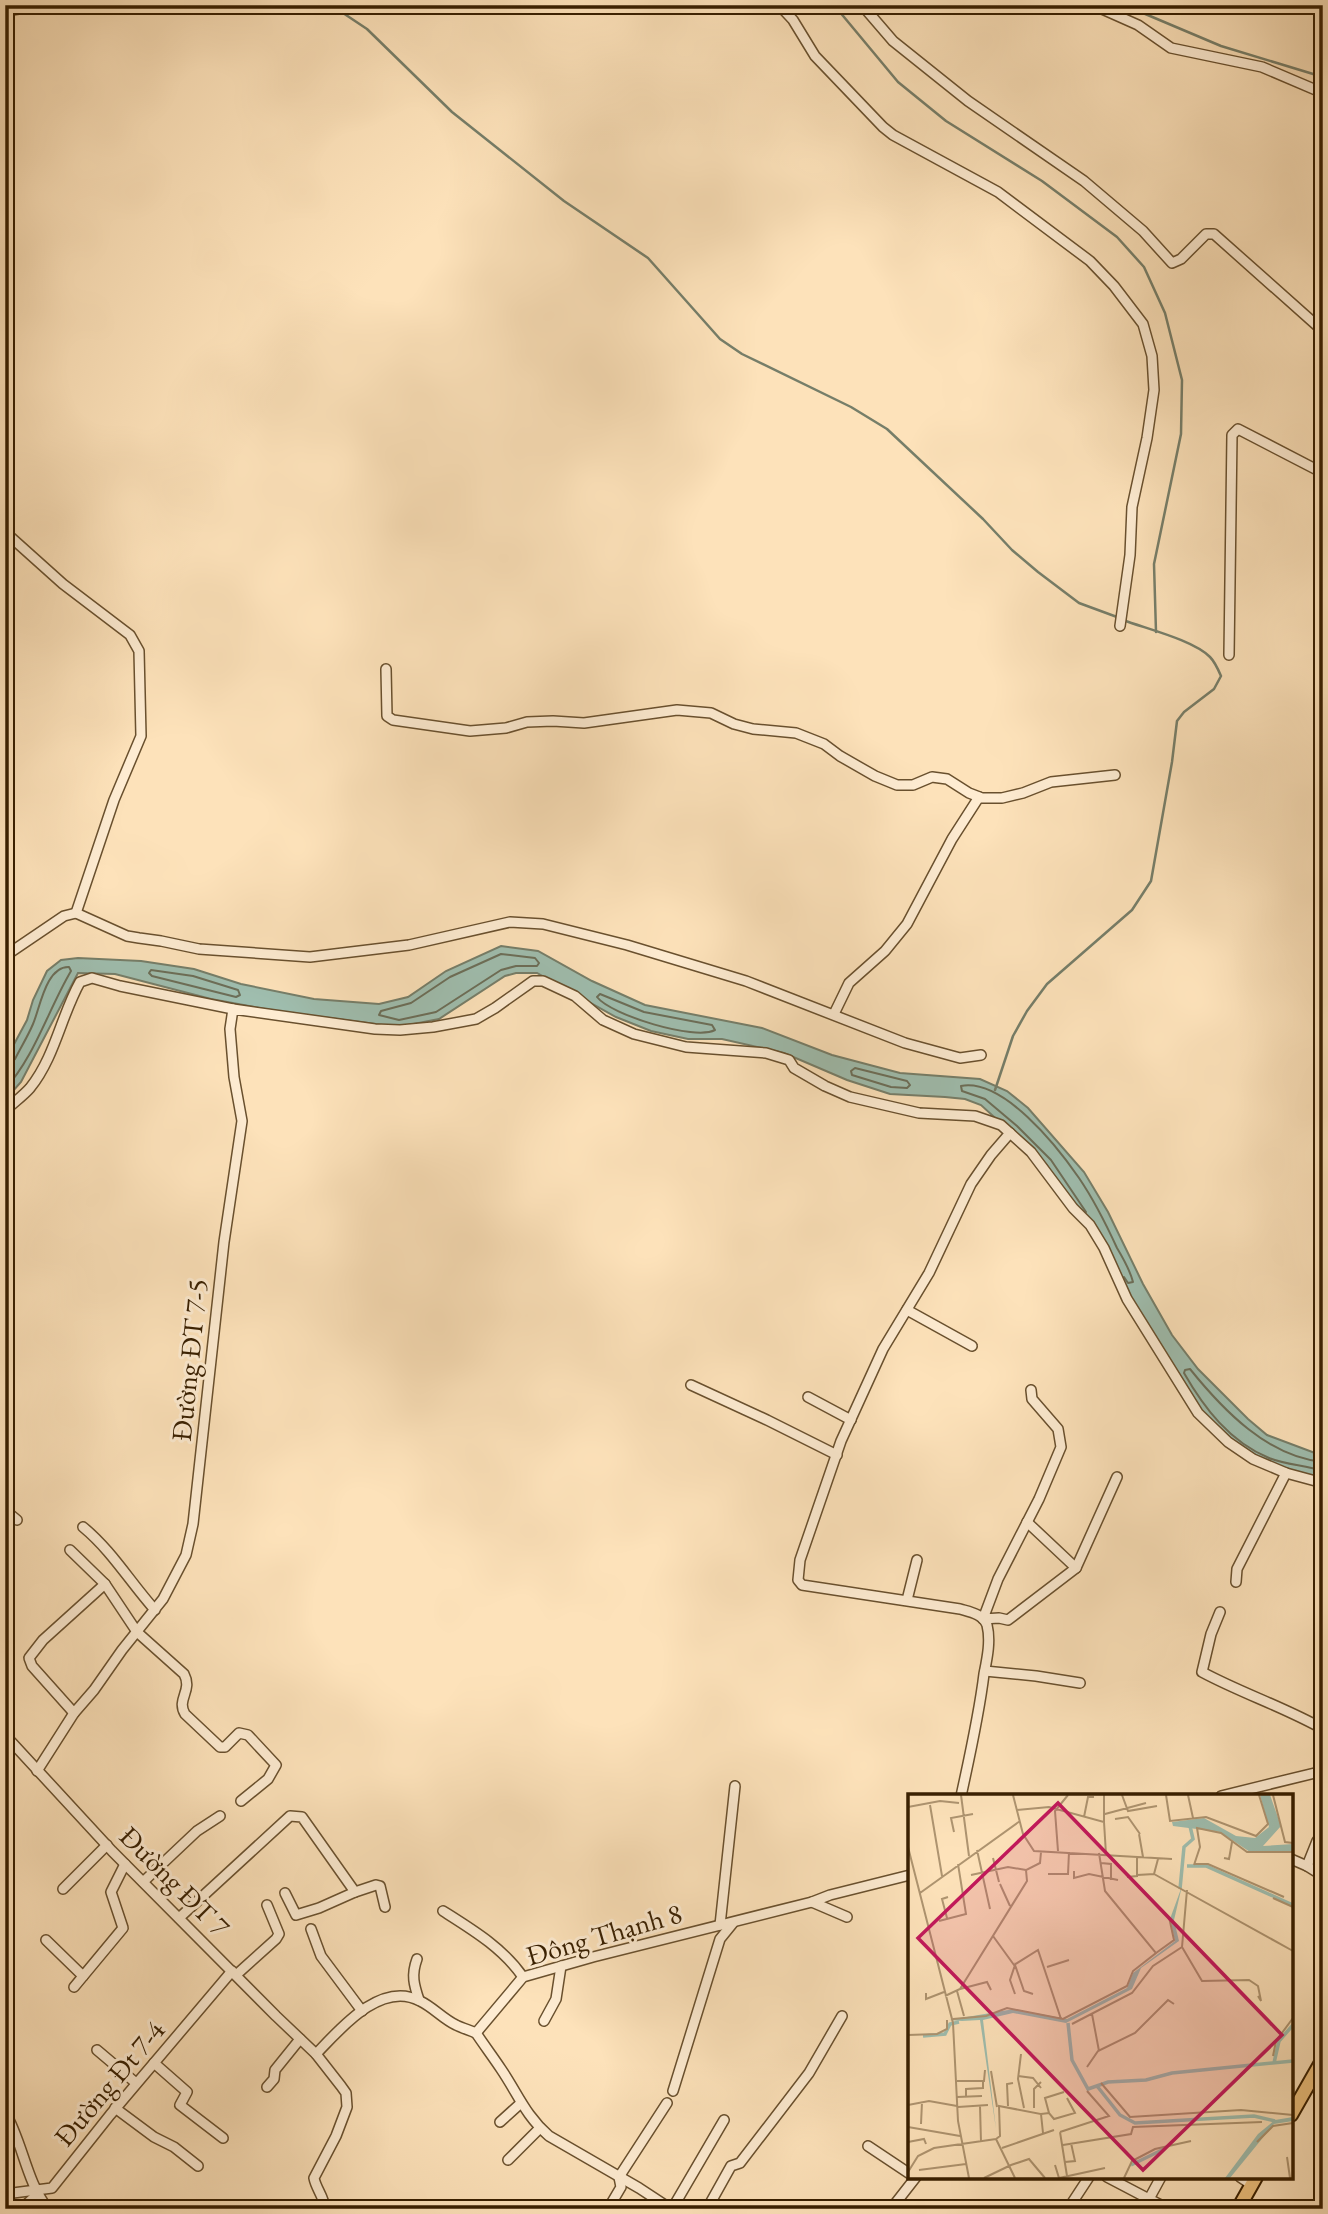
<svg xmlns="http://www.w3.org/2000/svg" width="1328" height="2214" font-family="'EB Garamond',serif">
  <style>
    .water { fill: #9fbeaf; stroke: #767e69; stroke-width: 2 }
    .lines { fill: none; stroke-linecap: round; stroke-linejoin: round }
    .shore { stroke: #6c6e58; stroke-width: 2 }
    .stream { stroke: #767e69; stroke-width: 2.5 }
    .minor-casing { stroke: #69502e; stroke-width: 12 }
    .major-casing { stroke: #381f00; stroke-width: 16 }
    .minor { stroke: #feecd2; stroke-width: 9 }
    .major { stroke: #eec17d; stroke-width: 12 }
    .labels { text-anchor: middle; stroke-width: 6; stroke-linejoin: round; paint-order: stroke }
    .street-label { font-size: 28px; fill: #381f00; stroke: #feecd2 }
    .inset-river { fill: none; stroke: #9fbeaf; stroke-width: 3.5 }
    .inset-road { fill: none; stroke: #ae9470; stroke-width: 2 }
    .view { fill: #c2185b; fill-opacity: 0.15; stroke: #c2185b; stroke-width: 3.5 }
    .inset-edge { fill: none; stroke: #381f00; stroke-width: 3.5 }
  </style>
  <rect width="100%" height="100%" fill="#fde2ba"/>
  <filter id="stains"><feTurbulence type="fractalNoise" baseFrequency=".00286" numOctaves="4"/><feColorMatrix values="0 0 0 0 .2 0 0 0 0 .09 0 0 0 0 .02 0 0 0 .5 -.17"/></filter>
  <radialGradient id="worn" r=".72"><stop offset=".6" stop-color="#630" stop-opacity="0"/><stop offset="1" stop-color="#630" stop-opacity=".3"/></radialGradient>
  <polygon class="water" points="501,946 538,951 592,981 645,1005 762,1028 832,1055 900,1073 980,1079 1007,1091 1028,1108 1084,1172 1108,1212 1143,1284 1172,1335 1198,1369 1248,1419 1267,1435 1323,1456 1323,1478 1287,1471 1248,1454 1209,1422 1144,1326 1084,1222 1046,1164 981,1105 965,1099 945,1097 890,1094 847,1080 784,1053 722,1039 688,1039 651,1031 616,1017 537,973 516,973 505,976 439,1019 398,1027 276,1011 211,999 115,974 78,973 21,1082 5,1100 5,1061 27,1020 33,1000 47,971 61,960 78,958 141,961 194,969 241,984 314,999 379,1004 408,997 446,971"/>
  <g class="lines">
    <g class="shore">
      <polygon points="501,954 535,958 539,963 537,966 516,966 501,970 436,1012 399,1020 379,1015 381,1011 411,1003 450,977"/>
      <polygon points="151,970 193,976 238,990 240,995 236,997 152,976 149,973"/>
      <path d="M600,994L644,1012L712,1025L715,1030C695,1041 611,1015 597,997Z"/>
      <path d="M5,1064L11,1063L15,1059C21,1047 28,1036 33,1024C40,1008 46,966 69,967L71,971C48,1010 35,1056 5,1089"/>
      <polygon points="855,1068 907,1081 910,1085 907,1088 891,1087 852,1075 851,1071"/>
      <path d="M1086,1212L1051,1160L1017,1126L985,1099L962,1091L961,1086C1003,1078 1057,1146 1079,1178C1094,1200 1106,1224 1117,1248C1123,1258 1130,1270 1133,1282L1128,1283L1124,1277"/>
      <path d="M1323,1462C1268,1457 1223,1410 1190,1369L1185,1370L1184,1373C1204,1408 1230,1442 1269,1458C1286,1465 1305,1465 1323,1471"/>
    </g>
    <g class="stream">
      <polyline points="331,5 367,29 452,112 564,201 648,258 720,339 742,354 851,407 887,429 983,519 1012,550 1038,572 1079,603 1117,617"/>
      <polyline points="834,5 898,82 946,121 1042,181 1117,237 1144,267 1165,313 1182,380 1181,434 1154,564 1156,632"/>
      <polyline points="1124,5 1221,46 1323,77"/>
      <path d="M995,1090L1013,1036L1027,1011L1047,984L1132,910L1151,881L1172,762L1177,721L1184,712L1214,689L1221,676C1218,669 1215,662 1210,657C1193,640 1147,629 1123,620"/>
    </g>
    <defs>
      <g id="minor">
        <polyline points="779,5 793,20 815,56 883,127 893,135 998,192 1090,261 1114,286 1143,324 1152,356 1154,390 1147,438 1132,507 1130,555 1120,626"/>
        <polyline points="862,5 893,41 968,101 1084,181 1143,231 1172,263 1181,259 1206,234 1214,234 1323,331"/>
        <polyline points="1093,5 1138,25 1171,48 1262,67 1323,93"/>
        <polyline points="5,11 46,5"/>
        <polyline points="5,532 63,584 130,635 139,651 141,736 114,800 76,913"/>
        <polyline points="1229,655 1232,435 1238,429 1323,473"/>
        <polyline points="386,669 387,716 393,720 470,731 506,728 527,722 553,721 584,723 677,710 711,713 734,724 753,729 796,733 824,744 840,756 875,776 897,785 913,785 932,777 947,779 969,793 982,798 1002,798 1023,793 1051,782 1115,775"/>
        <polyline points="5,956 64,916 76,913 127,936 139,938 161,941 199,949 310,957 409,945 510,922 543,924 627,945 746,981 905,1043 960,1058 981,1055"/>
        <polyline points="834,1014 849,983 885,951 907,924 952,839 979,797"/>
        <path d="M5,1111C13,1103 23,1096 30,1088C55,1057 61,1016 80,982L92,978L120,986L233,1009"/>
        <polyline points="907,1310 972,1346"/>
        <polyline points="691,1385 767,1420 837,1455"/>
        <polyline points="1031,1390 1032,1399 1058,1429 1061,1447 1039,1499 998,1579 983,1619 999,1618 1008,1620 1076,1568 1117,1477"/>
        <polyline points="808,1397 851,1420"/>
        <polyline points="5,1510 17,1520"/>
        <polyline points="1027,1522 1076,1568"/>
        <path d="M83,1527C112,1551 130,1582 155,1610"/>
        <path d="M70,1550L105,1584L137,1632L184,1674C193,1691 176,1699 185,1714L220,1747H225L239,1733L248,1735L276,1765L268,1779L241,1801"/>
        <polyline points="1236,1582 1237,1569 1286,1473"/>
        <polyline points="907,1600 917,1560"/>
        <path d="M1220,1612L1211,1634L1202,1672C1241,1693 1284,1707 1323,1729"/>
        <polyline points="985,1671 1036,1676 1080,1683"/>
        <polyline points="74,1713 32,1666 29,1658 43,1640 105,1584"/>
        <path d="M5,1735L112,1851L276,2016L316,2054L341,2086L346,2093L347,2107L336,2136L314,2178C316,2189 324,2196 325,2209"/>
        <polyline points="37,1771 74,1713 94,1690 122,1650 163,1599 186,1555 193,1524 224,1242 242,1121 234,1077 230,1029 233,1009 375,1029 400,1030 433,1027 476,1019 495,1008 533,981 543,981 575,996 603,1020 634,1034 686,1047 766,1053 789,1060 794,1068 825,1086 850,1097 919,1113 975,1116 1001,1125 1031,1152 1073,1208 1090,1225 1104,1248 1127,1299 1198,1413 1228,1442 1253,1459 1286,1473 1323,1483"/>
        <path d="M961,1796C970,1755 979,1715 984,1674C987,1659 991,1641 987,1625C983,1614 970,1612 960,1609L802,1585L798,1580L800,1560L841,1441L883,1349L929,1273L971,1184L991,1155L1010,1133"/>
        <polyline points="1221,1796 1323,1771"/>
        <polyline points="1317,1841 1307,1866 1323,1876"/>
        <polyline points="1291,1859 1307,1866"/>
        <polyline points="143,1882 197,1831 220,1816"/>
        <polyline points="63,1889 107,1845"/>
        <polyline points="285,1893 296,1915 319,1908 355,1892"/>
        <polyline points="812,1902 847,1917"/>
        <path d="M443,1911C473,1930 503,1948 523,1977"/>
        <polyline points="179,1918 290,1816 302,1817 355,1892 376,1885 380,1886 385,1907"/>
        <polyline points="720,1925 735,1786"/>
        <polyline points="311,1929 321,1956 362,2011"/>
        <polyline points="46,1940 83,1976"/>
        <path d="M417,1959C411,1975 414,1985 419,2000"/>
        <polyline points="236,1975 276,1939 279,1934 267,1905"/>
        <polyline points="74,1987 123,1928 111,1892 125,1864"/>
        <polyline points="544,2021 556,1999 561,1966"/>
        <path d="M476,2033C484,2045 493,2057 501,2069C518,2094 525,2115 549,2136L639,2188L671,2209"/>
        <polyline points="97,2050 136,2083"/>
        <path d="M316,2054C340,2029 381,1980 420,2001C433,2007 443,2019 456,2025C462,2028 469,2030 476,2033L523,1977L593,1957L812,1902L830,1895L910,1875"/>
        <polyline points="154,2063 187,2092 180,2105 223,2138"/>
        <polyline points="267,2087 274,2079 275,2070 300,2039"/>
        <polyline points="673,2091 720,1939 733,1923"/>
        <polyline points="115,2108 154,2137 174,2147 198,2166"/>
        <path d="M5,2112C23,2143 26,2181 48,2209"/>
        <polyline points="500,2122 521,2103"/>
        <polyline points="868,2146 910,2174"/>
        <polyline points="508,2160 540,2128"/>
        <polyline points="1107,2177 1149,2199"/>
        <polyline points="1161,2177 1149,2199 1169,2209"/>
        <polyline points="1240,2177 1252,2185"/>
        <polyline points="5,2194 52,2188 110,2115 232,1971"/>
        <polyline points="21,2209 37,2195"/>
        <polyline points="608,2209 621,2187 619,2177 667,2103"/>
        <polyline points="672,2209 724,2120"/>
        <polyline points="707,2209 731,2166 740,2163 809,2073 842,2016"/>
        <polyline points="891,2209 916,2177"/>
        <polyline points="1068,2209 1089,2177"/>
      </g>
      <g id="major">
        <polyline points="1291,2115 1323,2059"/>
        <polyline points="1238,2209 1256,2177"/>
      </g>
    </defs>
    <use href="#minor" class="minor-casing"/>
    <use href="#major" class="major-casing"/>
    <use href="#minor" class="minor"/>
    <use href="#major" class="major"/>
  </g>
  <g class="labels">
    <g class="street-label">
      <text transform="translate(189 1360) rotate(-84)" y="10">Đường ĐT 7-5</text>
      <text transform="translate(175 1881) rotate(45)" y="10">Đường ĐT 7</text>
      <text transform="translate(604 1934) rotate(-16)" y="10">Đông Thạnh 8</text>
      <text transform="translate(109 2083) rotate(-50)" y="10">Đường Đt 7-4</text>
    </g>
  </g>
  <g transform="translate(908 1794)">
    <rect width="385" height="385" fill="#fde2ba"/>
    <path d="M352,1H362L373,32L355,52L385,50V57L342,58L312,38L265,32L264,28L296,24L328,42L347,44L361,33ZM274,92L266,126L271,147L233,174L224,195L158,229L105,219L75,226L88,335L72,226L54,227L41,226L106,215L159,225L219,194L225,179L267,147L262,125ZM385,323V327L366,330L322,384H317L350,340L367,326Z" fill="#9fbeaf"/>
    <path class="inset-river" d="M279,72H298L385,111M272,95L276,53L285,45L282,32M160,229L164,266L180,295L200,288L238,286L264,279L385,267M15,242L37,240L42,230L51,228M366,269L371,247L385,231M189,292L212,321L227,329L346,322L367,327M223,371L256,355"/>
    <path class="inset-road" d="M53,1L61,62M105,1L115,40L126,57L264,65M196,1V28M214,1L220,17L249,12M258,1L262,27L298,23L348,42L360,30L351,1M280,1L285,24M365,1L377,48L385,49M22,11L34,82M0,13L32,7L51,9M109,16L141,13L196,28L198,60M197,20L238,9M176,23L180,3H186M207,25L220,23L232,40M46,38L43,24L65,20M231,40L235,63M0,53L45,229L50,327L61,384M69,56L82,115M150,57L147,17L160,1M85,64L91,88M316,64L321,65L324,48M193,69L203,70V86M286,70H300L376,103M286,71L292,53L289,34L313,39L339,58H385M166,77V84L181,80L210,86M140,80H160L161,58M246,80L385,157M63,81L100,73L118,76M229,81L246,80L250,65M219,83L229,82V63M92,90L102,112M12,99L112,27M365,104L385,113M39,124L34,105L40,103M31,127L58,120L50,70M85,142L106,171L130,156L153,225M274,153L294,187L341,186L350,192L353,207L350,202M248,159L266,146L261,123M139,173L161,166M52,195L79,188L83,196M49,197L56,222M18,199V205L36,198M107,200L102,186L107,171L116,197L125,200M37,202L52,195L119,87L118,76L132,69L133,58M184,220L191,257M45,225L78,222L99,214L155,225L219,192L225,177L248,159L197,97L191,59M164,230L224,199L245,172L274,153L279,96M0,241L29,240L39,235V226M113,260L110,285L116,314M365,262L368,247L385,224M179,273L190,257L227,239L260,206L266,210M83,277L89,313M110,282L125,284L133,294M49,287H76L77,276M193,289L222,323L333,316L385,321M49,303L74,302M58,303V295L75,294V287M0,311L21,307L49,312M72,312L73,348M100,312L99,290L105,289M50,313L80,311M126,314V295L133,288M141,319L137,304L156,298M133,320L141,319L146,325L167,319L159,304M13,330L14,308M0,333L52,342M152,338L201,322L179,297M152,338L159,382M88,345L92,342L91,312L133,320L135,339M88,345L107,384M0,348L16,345L18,350M349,348L365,332L385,329M155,351L223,340L225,333L354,328M94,354L146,336M379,363L382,384M157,368L167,367L163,349M103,371L121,365L137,384M147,371L151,384L197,374M11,376L58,370M0,378L10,362L26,354L88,345M76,384L103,371M216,384L224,367L247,355L283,347"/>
    <path class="view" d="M150,9L374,241L235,376L10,144Z"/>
    <rect width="385" height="385" class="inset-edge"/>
  </g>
  <rect width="1328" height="2214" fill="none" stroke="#fde2ba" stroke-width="28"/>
  <rect x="7" y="7" width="1314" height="2200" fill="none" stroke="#381f00" stroke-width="3.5"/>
  <rect x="14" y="14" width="1300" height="2186" fill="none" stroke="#381f00" stroke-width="2"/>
  <rect width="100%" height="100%" filter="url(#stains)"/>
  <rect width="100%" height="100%" fill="url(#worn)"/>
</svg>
